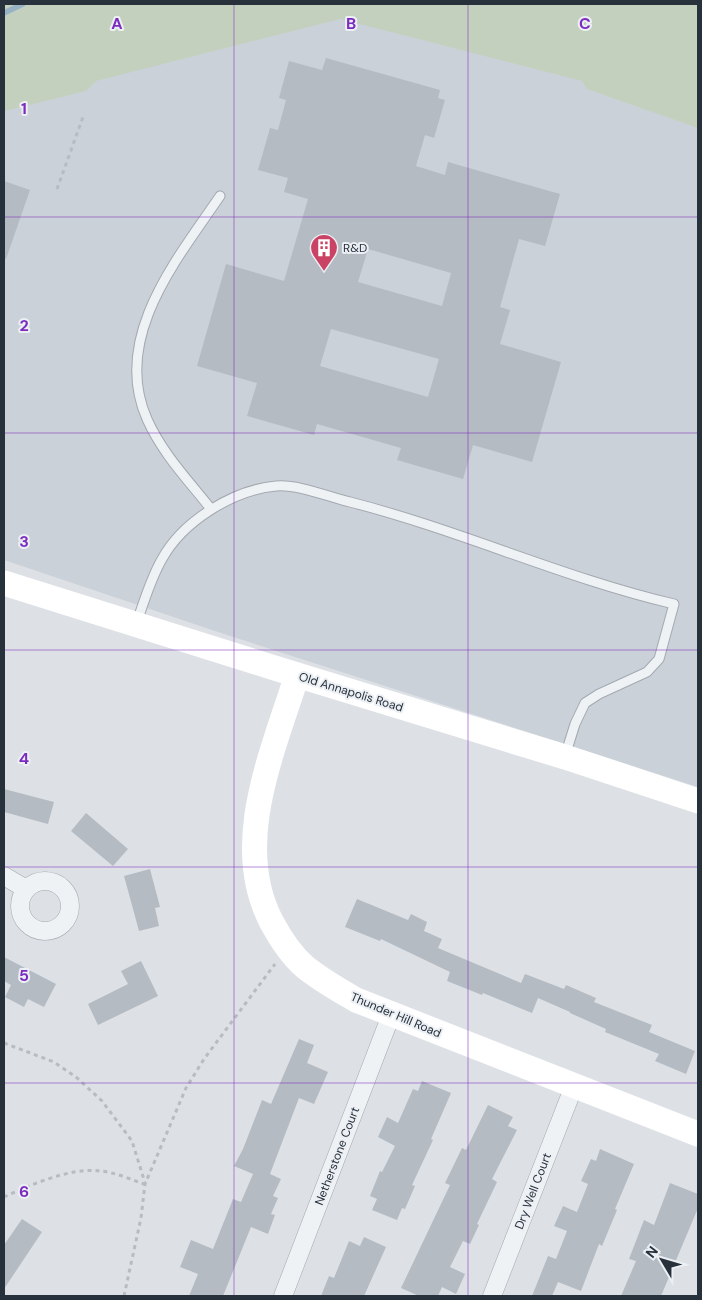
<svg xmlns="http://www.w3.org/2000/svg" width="702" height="1300" font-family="'DM Sans',sans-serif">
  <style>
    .built { fill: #cbd1d8 }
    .green { fill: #c4d0be }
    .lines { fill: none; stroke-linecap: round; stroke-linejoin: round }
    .stream { stroke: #98b3c6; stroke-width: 5.5 }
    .building { fill: #b4bbc3; fill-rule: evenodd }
    .lane-casing { stroke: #a3a9b0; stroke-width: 11 }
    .street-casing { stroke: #a3a9b0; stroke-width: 19 }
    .path { stroke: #b7bcc1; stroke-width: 3; stroke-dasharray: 4 4; stroke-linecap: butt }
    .lane { stroke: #eff2f5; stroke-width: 9 }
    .street { stroke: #eff2f5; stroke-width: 18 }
    .secondary { stroke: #fff; stroke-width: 25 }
    .grid { fill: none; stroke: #7b2cbf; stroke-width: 1; stroke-opacity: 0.55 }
    .labels { text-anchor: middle; stroke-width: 4; stroke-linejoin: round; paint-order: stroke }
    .poi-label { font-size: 12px; fill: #27313c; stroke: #ecf0f4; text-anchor: start }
    .street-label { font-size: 12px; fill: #27313c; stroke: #ecf0f4 }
    .grid-label { font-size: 16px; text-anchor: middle; font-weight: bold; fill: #7b2cbf; stroke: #ecf0f4; stroke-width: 4; stroke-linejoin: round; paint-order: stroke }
  </style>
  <rect width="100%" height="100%" fill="#dde1e6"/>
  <polygon class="built" points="4,4 698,4 698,787 224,634 4,560"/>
  <polygon class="green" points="4,4 698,4 698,128 587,89 582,81 340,19 96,81 86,91 4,111"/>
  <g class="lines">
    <polyline class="stream" points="4,13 23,4"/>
  </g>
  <g class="building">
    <path d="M326,58L440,90L438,98L445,100L434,138L425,135L416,166L445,175L448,162L560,194L545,246L519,239L500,307L510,310L500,344L561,362L532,462L473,445L463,479L397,460L401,448L317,424L314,435L247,416L257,383L197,366L226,264L284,281L308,199L284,192L288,178L258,170L270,128L278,130L286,100L279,98L289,61L322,70ZM368,249L451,273L442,306L358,282ZM331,329L439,359L428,397L320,366Z"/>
    <polygon points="4,181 30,190 6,259 4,258"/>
    <polygon points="4,789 54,802 48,824 4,812"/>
    <polygon points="86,813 128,849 113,866 71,831"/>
    <polygon points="150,869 160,907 155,908 159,926 139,931 124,876"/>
    <polygon points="357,899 408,920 411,914 427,922 424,931 442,939 438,948 521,983 525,974 564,989 566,985 596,998 594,1002 652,1025 649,1032 695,1051 686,1074 655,1061 659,1054 605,1032 606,1029 570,1013 570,1012 538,998 532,1013 483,993 482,995 447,981 450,972 381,939 380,941 345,927"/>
    <polygon points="4,957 56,984 44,1007 28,999 24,1007 5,997 11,985 4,981"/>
    <polygon points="141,961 158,996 98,1025 88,1004 128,984 121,971"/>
    <polygon points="299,1039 314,1045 307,1063 328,1072 314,1104 299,1098 270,1174 281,1179 273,1196 278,1198 271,1214 275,1215 268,1234 251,1227 223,1296 189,1296 198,1274 180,1267 191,1240 213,1249 233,1199 241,1202 253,1174 234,1166 243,1149 262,1100 271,1104"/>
    <polygon points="422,1081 451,1093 431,1139 433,1140 412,1185 415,1186 405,1209 402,1208 397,1220 372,1210 377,1199 370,1196 380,1171 382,1172 395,1146 378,1137 387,1117 398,1123 413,1089 418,1091"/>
    <polygon points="488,1105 513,1117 508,1126 517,1130 492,1179 497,1182 477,1224 479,1225 470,1244 463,1241 450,1267 465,1274 456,1294 442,1287 438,1296 419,1296 401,1288 450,1185 445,1183 462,1148 466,1150"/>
    <polygon points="600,1149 634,1164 615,1209 617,1210 602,1246 599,1244 581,1291 558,1282 552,1296 532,1296 548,1256 556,1259 567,1231 554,1226 563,1206 577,1212 588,1184 581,1181 591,1159 596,1161"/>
    <polygon points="670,1183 698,1194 698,1208 661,1296 621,1296 636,1261 629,1259 644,1220 654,1225"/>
    <polygon points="22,1219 42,1232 4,1289 4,1245"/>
    <polygon points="364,1237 386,1247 364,1296 321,1296 329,1276 334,1278 349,1241 360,1246"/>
  </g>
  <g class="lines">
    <defs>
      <g id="lane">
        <path d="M211,509C188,480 162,453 147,419C111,338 177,259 220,196"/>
        <path d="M137,622C144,601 151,578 162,559C183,521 233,490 276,486C298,484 329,497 350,502C460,530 563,578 674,604L659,659L647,672L599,694L585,703L575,724L565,756"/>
      </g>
      <g id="street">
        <polyline points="4,876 26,889"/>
        <circle cx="45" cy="906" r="25"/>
        <polyline points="283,1296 391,1015"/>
        <polyline points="492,1296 574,1086"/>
      </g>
    </defs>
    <use href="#lane" class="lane-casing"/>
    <use href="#street" class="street-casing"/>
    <g class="path">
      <polyline points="57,189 83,117"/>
      <polyline points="4,1043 54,1062 76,1077 102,1101 132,1141 145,1183"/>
      <path d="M4,1197C30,1185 71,1167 100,1171C114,1172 130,1179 144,1184"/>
      <polyline points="124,1296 141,1218 145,1184 186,1088 204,1059 275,964"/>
    </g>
    <use href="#lane" class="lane"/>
    <use href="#street" class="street"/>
    <g class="secondary">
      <polyline points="4,583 297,675 565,757 698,801"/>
      <path d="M297,675C273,752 231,843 271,921C280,938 291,955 305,967C321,980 339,990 356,1000L698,1134"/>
    </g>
  </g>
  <path class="grid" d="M234,4V1296M468,4V1296M4,217H698M4,433H698M4,650H698M4,867H698M4,1083H698"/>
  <defs>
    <symbol id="building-pin" viewBox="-11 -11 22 30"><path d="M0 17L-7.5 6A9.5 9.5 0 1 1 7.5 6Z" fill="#ca4364" stroke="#ecf0f4"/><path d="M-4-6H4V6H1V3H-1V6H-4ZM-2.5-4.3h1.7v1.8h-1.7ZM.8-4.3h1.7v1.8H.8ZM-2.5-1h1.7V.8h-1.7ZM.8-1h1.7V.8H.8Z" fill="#fff"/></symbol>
  </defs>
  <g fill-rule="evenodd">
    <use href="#building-pin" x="308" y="232" width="32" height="43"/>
  </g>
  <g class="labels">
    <g class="poi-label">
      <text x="343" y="252">R&amp;D</text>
    </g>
    <g class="street-label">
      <text transform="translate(351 692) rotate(17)" y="4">Old Annapolis Road</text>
      <text transform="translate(396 1015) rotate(23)" y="4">Thunder Hill Road</text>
      <text transform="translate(337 1156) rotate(-69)" y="4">Netherstone Court</text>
      <text transform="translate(533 1191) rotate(-69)" y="4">Dry Well Court</text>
    </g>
  </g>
  <g class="grid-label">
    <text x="117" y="29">A</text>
    <text x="351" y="29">B</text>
    <text x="585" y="29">C</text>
    <text x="24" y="114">1</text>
    <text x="24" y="331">2</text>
    <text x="24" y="547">3</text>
    <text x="24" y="764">4</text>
    <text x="24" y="981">5</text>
    <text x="24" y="1197">6</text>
  </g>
  <rect width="702" height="1300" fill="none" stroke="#27313c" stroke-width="10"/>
  <g transform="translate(662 1260) rotate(308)" stroke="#ecf0f4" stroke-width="4" paint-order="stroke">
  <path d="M0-4L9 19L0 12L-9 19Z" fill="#27313c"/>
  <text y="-8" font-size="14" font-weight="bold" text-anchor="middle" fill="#27313c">N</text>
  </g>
</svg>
